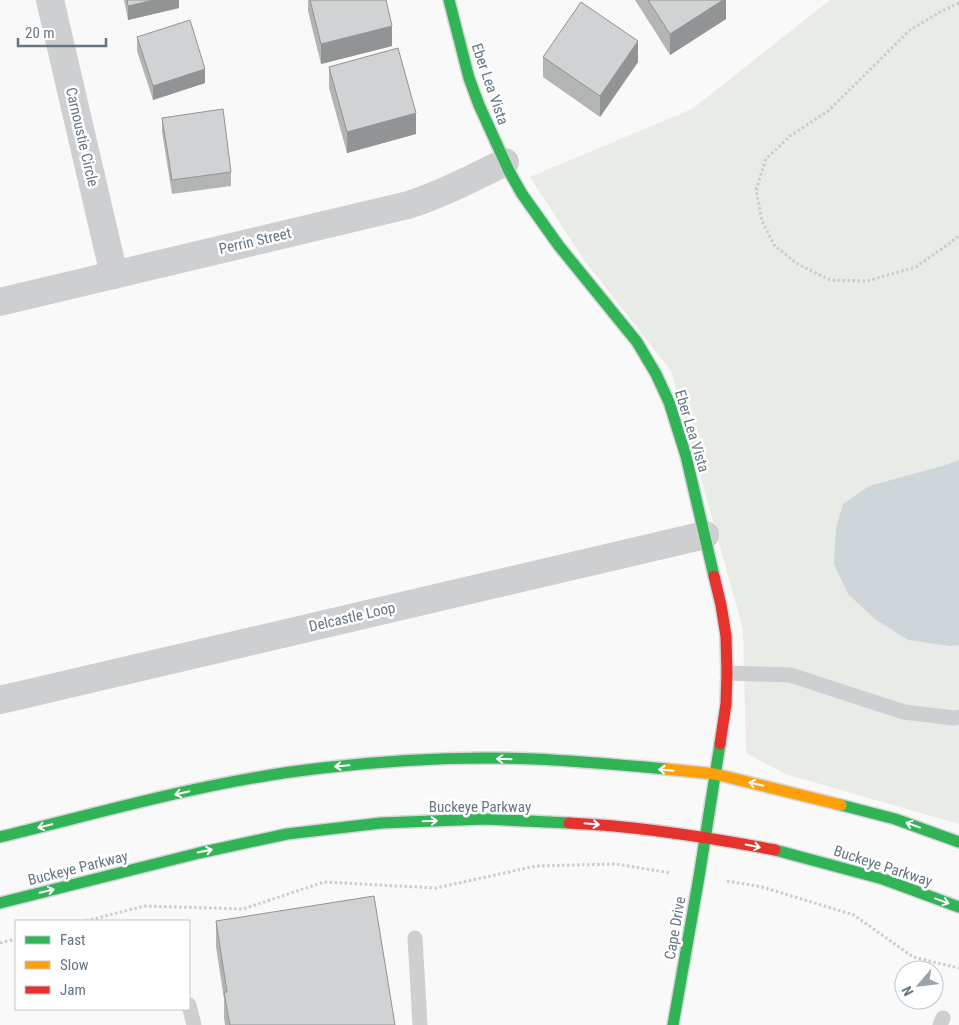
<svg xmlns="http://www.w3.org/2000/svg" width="959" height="1025" font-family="'Roboto Condensed',sans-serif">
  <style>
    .green { fill: #e8ebe6 }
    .water { fill: #ced6d9 }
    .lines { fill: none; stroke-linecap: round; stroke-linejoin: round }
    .fast-casing { stroke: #d5d6d7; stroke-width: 14 }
    .slow-casing { stroke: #d5d6d7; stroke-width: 14 }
    .jam-casing { stroke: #d5d6d7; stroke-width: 14 }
    .path { stroke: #cbcccd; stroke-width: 3; stroke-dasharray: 2.5 2.5; stroke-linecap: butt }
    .lane { stroke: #cecfd0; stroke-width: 15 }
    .street { stroke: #cecfd0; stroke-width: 28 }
    .fast { stroke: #30b455; stroke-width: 11 }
    .slow { stroke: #ff9f0a; stroke-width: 11 }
    .jam { stroke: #e5322d; stroke-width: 11 }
    .wall { fill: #b3b5b5 }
    .shaded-wall { fill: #929394 }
    .building { fill: #d0d2d3; stroke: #929394 }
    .oneway { stroke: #fff }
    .labels { text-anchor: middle; stroke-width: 5; stroke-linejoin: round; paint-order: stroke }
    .street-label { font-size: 15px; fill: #657683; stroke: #fff }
  </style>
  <rect width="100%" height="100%" fill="#f9f9f9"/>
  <polygon class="green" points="830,0 959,0 959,824 785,774 746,753 743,629 671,371 584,260 530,177 692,109"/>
  <polygon class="water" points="959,460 959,645 950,646 908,640 875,619 848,594 834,564 836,528 843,504 869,486 946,465"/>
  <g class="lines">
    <defs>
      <g id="fast">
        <polyline points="449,0 469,78 479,105 509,171 522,194 559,246 637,342 656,374 669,402 686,456 714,576"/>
        <polyline points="841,805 895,819 959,842"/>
        <path d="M0,837C106,811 213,780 322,768C392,760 463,756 534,759C578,761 622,765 666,769"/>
        <polyline points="775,850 883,879 959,907"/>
        <polyline points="0,903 199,853 287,834 381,823 484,819 569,823"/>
        <polyline points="673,1025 699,877 720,744"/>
      </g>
      <polyline id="slow" points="666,769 715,774 841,805"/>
      <g id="jam">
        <polyline points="714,576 721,605 726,636 727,673 726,704 720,744"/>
        <path d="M569,823C638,826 707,837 775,850"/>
      </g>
    </defs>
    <use href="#fast" class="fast-casing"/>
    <use href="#slow" class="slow-casing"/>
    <use href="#jam" class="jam-casing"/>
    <g class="path">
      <polyline points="959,3 940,12 910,30 828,111 790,136 766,159 756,190 762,221 774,245 796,263 830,280 867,281 916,267 950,243 959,235"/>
      <polyline points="727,881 762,887 854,915 913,957 959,968"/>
      <polyline points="86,921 144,906 243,909 324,882 436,888 536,866 616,864 671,873"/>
      <polyline points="0,943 16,939"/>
    </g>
    <g class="lane">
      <polyline points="727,673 790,675 904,712 954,718 959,717"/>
      <polyline points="415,938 420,1025"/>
      <polyline points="189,1005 194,1025"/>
      <polyline points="940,1025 943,1018"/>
    </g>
    <g class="street">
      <polyline points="50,0 114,275"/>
      <path d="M0,302L408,205C442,194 473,178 505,162"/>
      <polyline points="0,700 705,535"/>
    </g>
    <use href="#fast" class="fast"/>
    <use href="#slow" class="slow"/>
    <use href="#jam" class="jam"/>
  </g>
  <g class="wall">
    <polygon points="124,0 179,0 179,8 128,20"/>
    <polygon points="308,0 386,0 392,46 321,64 308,11"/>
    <polygon points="635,0 726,0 726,19 670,55"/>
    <polygon points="137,37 205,83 153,100 137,51"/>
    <polygon points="543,57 638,62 600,117 543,77"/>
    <polygon points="329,67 416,134 347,153 329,88"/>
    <polygon points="162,118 231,172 231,186 172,194 162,132"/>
    <polygon points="216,921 395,1025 225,1025 224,1018 224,999 216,947"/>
  </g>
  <g class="shaded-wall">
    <polygon points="154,0 179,0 179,8 128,20 128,6"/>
    <polygon points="723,0 726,0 726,19 670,55 670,34"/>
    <polygon points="392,26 392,46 321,64 321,44"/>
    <polygon points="638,41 638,62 600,117 600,96"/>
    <polygon points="205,69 205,83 153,100 153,86"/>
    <polygon points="416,113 416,134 347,153 347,132"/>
  </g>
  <g class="building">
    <polygon points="127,0 154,0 128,6"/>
    <polygon points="310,0 386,0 392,26 321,44"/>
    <polygon points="648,0 723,0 670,34"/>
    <polygon points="581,2 638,41 600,96 543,57"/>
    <polygon points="190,20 205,69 153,86 137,37"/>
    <polygon points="398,48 416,113 347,132 329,67"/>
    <polygon points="223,109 231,172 172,180 162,118"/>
    <polygon points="374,896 395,1025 230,1025 224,992 227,992 216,921"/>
  </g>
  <defs><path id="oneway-shaft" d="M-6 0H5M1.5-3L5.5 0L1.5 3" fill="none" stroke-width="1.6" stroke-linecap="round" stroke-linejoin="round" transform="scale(1.25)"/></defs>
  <g class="oneway">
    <use href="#oneway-shaft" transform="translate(504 759) rotate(-179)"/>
    <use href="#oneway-shaft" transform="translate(342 766) rotate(175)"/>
    <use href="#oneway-shaft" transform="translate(666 770) rotate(-175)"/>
    <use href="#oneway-shaft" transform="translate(756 784) rotate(-167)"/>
    <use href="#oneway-shaft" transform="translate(182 793) rotate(167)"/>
    <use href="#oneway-shaft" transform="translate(430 821) rotate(-2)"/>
    <use href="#oneway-shaft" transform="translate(592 824) rotate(5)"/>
    <use href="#oneway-shaft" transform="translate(913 825) rotate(-160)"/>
    <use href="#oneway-shaft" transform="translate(45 826) rotate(166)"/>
    <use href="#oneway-shaft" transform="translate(753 846) rotate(11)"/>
    <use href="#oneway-shaft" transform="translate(205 851) rotate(-12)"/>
    <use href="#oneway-shaft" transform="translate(47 891) rotate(-14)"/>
    <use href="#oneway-shaft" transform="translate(942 901) rotate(20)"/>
  </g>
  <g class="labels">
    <g class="street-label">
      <text transform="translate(490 84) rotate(71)" y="5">Eber Lea Vista</text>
      <text transform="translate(82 137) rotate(77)" y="5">Carnoustie Circle</text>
      <text transform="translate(255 241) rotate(-13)" y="5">Perrin Street</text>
      <text transform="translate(692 431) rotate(73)" y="5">Eber Lea Vista</text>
      <text transform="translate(352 617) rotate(-13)" y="5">Delcastle Loop</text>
      <text x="480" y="812">Buckeye Parkway</text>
      <text transform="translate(883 866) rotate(18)" y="5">Buckeye Parkway</text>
      <text transform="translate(78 868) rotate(-14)" y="5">Buckeye Parkway</text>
      <text transform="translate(675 928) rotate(-80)" y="5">Cape Drive</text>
    </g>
  </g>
  <rect x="15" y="920" width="175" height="90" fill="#ffffff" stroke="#c1c8cd"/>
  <rect x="25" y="936" width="25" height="8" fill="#30b455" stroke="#c1c8cd"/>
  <text x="60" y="945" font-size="15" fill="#657683">Fast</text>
  <rect x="25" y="961" width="25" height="8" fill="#ff9f0a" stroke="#c1c8cd"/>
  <text x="60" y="970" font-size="15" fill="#657683">Slow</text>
  <rect x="25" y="986" width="25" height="8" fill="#e5322d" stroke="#c1c8cd"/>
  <text x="60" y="995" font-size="15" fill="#657683">Jam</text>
  <g transform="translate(919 985) rotate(242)"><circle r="24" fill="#ffffff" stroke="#c1c8cd"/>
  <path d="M0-4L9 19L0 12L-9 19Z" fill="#99a4ac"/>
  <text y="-8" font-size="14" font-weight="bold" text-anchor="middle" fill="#657683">N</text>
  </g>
  <path d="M18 38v8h88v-8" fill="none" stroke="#657683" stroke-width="2.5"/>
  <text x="25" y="38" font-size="15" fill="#657683" stroke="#ffffff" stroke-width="4" paint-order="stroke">20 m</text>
</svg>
